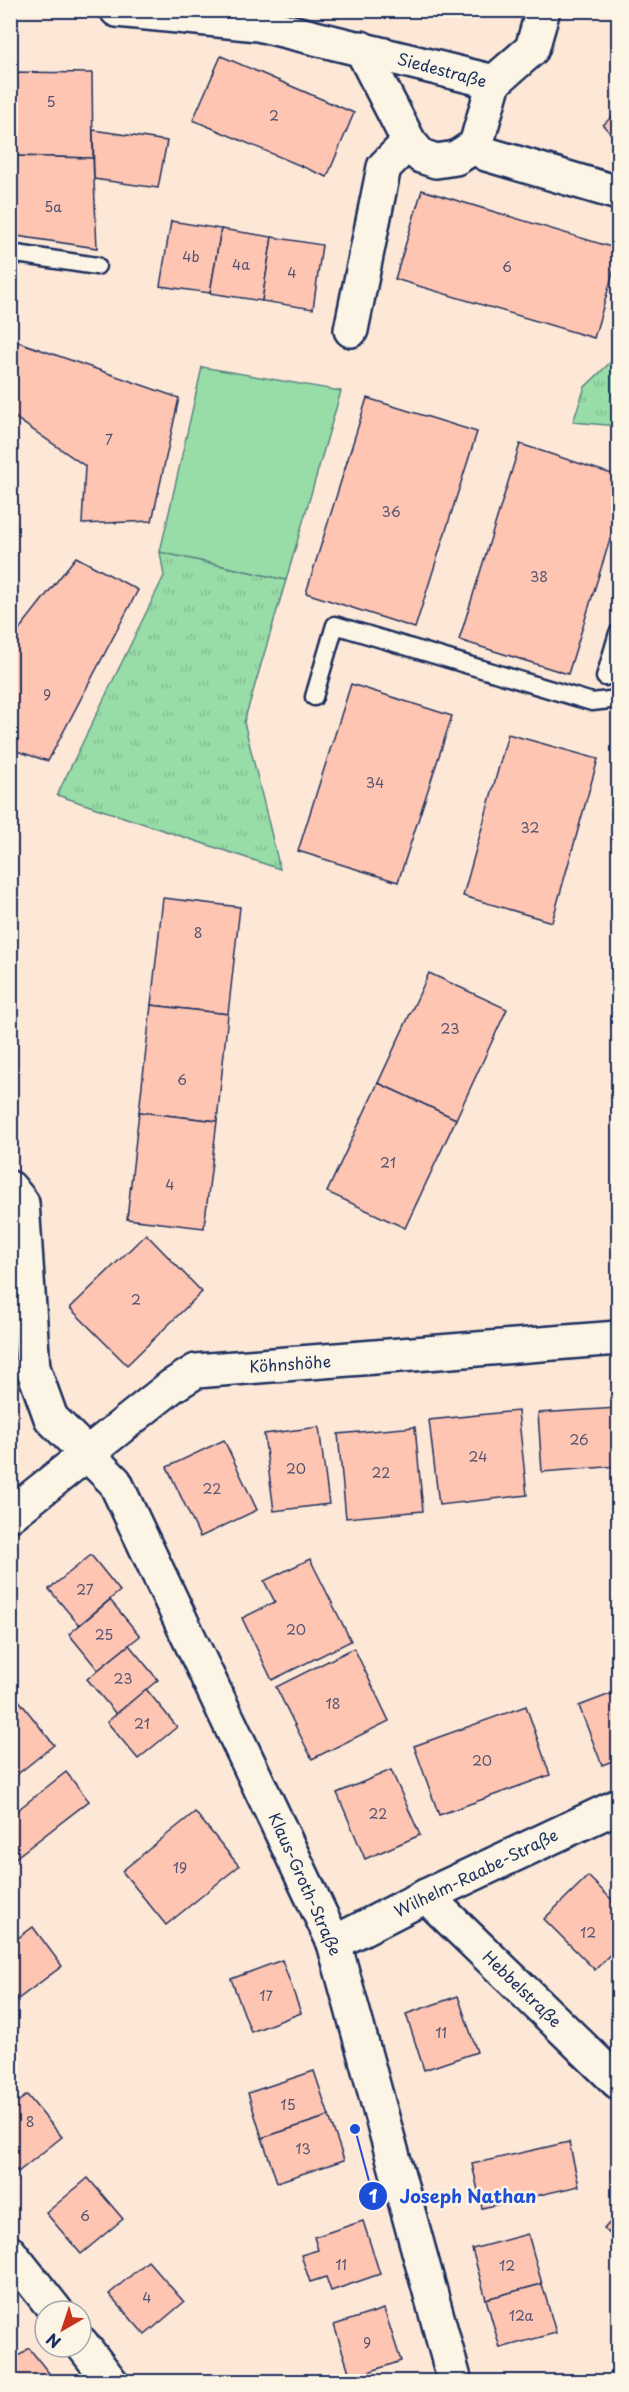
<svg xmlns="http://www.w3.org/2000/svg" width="629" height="2392" font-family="'Playpen Sans',sans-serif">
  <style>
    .grass { fill: url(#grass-tufts); stroke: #5a8683; stroke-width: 1.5 }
    .park { fill: #98dca8; stroke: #5a8683; stroke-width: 1.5 }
    .building { fill: #fec5b2; stroke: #1b2f5e; stroke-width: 1.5 }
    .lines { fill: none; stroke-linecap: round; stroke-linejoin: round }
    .service-casing { stroke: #1b2f5e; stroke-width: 21 }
    .minor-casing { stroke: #1b2f5e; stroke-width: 38 }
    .service { stroke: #fcf5e5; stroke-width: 16 }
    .minor { stroke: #fcf5e5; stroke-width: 33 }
    .labels { text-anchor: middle; stroke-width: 5; stroke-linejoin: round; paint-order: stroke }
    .number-label { font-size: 14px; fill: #545473 }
    .street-label { font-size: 16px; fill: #1b2f5e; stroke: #fcf5e5 }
    .leader { fill: none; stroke: #1d4ed8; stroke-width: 2 }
    .callout-dot { fill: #1d4ed8; stroke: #fcf5e5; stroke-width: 2 }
    .mark-label { font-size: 18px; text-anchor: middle; font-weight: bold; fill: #fff }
    .callout-label { font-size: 18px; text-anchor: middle; font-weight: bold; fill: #1d4ed8; stroke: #fcf5e5; stroke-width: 5; stroke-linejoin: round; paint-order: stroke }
  </style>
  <defs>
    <pattern id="grass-tufts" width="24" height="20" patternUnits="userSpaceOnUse" patternTransform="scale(1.5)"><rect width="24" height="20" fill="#98dca8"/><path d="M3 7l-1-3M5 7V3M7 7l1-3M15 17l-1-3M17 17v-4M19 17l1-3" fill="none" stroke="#82bd93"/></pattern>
  </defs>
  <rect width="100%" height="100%" fill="#fde7d6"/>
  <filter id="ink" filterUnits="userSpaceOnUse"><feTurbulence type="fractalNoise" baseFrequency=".0167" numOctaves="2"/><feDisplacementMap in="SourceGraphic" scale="12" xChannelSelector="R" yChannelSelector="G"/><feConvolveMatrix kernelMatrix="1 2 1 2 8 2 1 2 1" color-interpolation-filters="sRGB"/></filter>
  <g filter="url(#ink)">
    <g class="grass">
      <polygon points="618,355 618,426 573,422 585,387"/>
      <polygon points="160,552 286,580 244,722 280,869 57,795 164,576"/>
    </g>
    <polygon class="park" points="202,367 341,391 286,580 160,552"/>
    <g class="building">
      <polygon points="221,56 354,113 327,177 193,120"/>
      <polygon points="10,72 92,73 93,158 10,156"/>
      <polygon points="618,111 618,142 603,125"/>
      <polygon points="93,130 167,141 158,188 94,179"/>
      <polygon points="10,156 93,158 97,248 10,235"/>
      <polygon points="422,190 618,249 618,256 594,338 395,279"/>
      <polygon points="171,221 221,229 210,293 160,286"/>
      <polygon points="221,229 272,237 262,301 210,293"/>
      <polygon points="272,237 322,245 313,309 262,301"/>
      <polygon points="10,339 179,398 152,521 82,524 85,466 10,414"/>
      <polygon points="367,398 477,432 415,628 306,593"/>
      <polygon points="520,444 618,476 618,514 568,674 459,640"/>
      <polygon points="76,557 138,590 48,761 10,749 10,641"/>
      <polygon points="351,684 452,716 398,882 298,851"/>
      <polygon points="508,734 598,759 552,922 463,896"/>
      <polygon points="163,898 240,907 228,1014 151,1005"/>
      <polygon points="429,973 507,1009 456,1119 378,1083"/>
      <polygon points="151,1005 228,1014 217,1121 139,1112"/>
      <polygon points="378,1083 456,1119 405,1228 327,1192"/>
      <polygon points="139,1112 217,1121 204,1228 127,1219"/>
      <polygon points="146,1234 202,1292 127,1365 70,1308"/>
      <polygon points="618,1408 618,1466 542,1472 538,1413"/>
      <polygon points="518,1411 527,1495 439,1505 429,1420"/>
      <polygon points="319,1427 329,1504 274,1511 264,1434"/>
      <polygon points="415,1427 423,1511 346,1518 338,1434"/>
      <polygon points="224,1440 257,1510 200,1537 167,1467"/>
      <polygon points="91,1555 120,1591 79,1625 49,1589"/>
      <polygon points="310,1559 351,1641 272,1680 242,1618 275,1602 264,1581"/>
      <polygon points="110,1600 140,1636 98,1670 69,1634"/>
      <polygon points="129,1645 158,1680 116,1714 87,1679"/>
      <polygon points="354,1648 389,1721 312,1759 276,1687"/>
      <polygon points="10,1689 54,1745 14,1777 10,1773"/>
      <polygon points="146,1689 177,1727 138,1759 107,1722"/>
      <polygon points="618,1691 618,1759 602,1765 579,1706"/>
      <polygon points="526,1706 550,1775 439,1815 414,1746"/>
      <polygon points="391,1770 420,1835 365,1859 337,1793"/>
      <polygon points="66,1772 89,1801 10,1862 10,1816"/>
      <polygon points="195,1812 239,1866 166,1925 122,1871"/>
      <polygon points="588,1876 618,1906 618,1946 595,1970 544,1919"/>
      <polygon points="33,1927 62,1966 10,2005 10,1944"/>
      <polygon points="282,1960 301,2013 251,2032 231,1979"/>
      <polygon points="458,1996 477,2052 424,2070 406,2014"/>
      <polygon points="314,2071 329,2116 262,2138 248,2093"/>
      <polygon points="27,2095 62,2137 18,2172 10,2163 10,2108"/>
      <polygon points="329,2116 344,2160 277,2182 262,2138"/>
      <polygon points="569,2142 579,2186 482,2208 472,2164"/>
      <polygon points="88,2178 123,2219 81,2254 46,2213"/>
      <polygon points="618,2213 618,2241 604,2229"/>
      <polygon points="363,2221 380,2274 331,2291 326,2277 310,2282 301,2255 318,2250 314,2237"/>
      <polygon points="528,2234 542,2284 486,2299 472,2249"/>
      <polygon points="148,2261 184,2302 145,2335 109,2294"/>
      <polygon points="542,2284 556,2333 500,2348 486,2299"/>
      <polygon points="384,2309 401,2361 351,2378 334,2325"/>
      <polygon points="29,2348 56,2382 10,2382 10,2363"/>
    </g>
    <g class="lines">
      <defs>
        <g id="service">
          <polyline points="10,253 97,266"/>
          <polyline points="605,677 618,633"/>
          <polyline points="314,697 335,625 592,702 618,699"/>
        </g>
        <g id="minor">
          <polyline points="117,10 258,24 494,82"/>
          <polyline points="361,48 409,142 421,156 436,161 456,158 476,145 494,82"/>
          <polyline points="494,82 532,49 543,10"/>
          <polyline points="476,145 486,154 618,193"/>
          <polyline points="351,330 384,167 409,142"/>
          <polyline points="10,1188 22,1203 33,1368 51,1418 115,1482 334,1943 455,2382"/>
          <polyline points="10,1515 172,1386 196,1371 618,1338"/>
          <polyline points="426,1896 618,2082"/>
          <polyline points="334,1943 426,1896 618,1806"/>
          <polyline points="10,2253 56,2311"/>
          <polyline points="81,2343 111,2382"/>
        </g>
      </defs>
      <use href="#service" class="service-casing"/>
      <use href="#minor" class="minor-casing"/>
      <use href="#service" class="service"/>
      <use href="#minor" class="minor"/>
    </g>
  </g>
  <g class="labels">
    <g class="number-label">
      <text x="51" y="107">5</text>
      <text x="274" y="121">2</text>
      <text x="53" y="212">5a</text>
      <text x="191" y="262">4b</text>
      <text x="241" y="270">4a</text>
      <text x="507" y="272">6</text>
      <text x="292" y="278">4</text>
      <text x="109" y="445">7</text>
      <text x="391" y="517">36</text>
      <text x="539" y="582">38</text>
      <text x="47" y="700">9</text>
      <text x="375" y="788">34</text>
      <text x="530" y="833">32</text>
      <text x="198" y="938">8</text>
      <text x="450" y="1034">23</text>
      <text x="182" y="1085">6</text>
      <text x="388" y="1168">21</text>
      <text x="170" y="1190">4</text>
      <text x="136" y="1305">2</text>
      <text x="579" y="1445">26</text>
      <text x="478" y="1462">24</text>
      <text x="296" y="1474">20</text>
      <text x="381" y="1478">22</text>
      <text x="212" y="1494">22</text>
      <text x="85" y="1595">27</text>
      <text x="296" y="1635">20</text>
      <text x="104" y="1640">25</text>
      <text x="123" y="1684">23</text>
      <text x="333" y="1709">18</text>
      <text x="142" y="1729">21</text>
      <text x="482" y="1766">20</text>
      <text x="378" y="1819">22</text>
      <text x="180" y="1873">19</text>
      <text x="588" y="1938">12</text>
      <text x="266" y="2001">17</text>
      <text x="441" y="2038">11</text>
      <text x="288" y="2110">15</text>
      <text x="30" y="2127">8</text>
      <text x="303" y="2154">13</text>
      <text x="85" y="2221">6</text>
      <text x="341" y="2270">11</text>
      <text x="507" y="2271">12</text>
      <text x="147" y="2303">4</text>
      <text x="521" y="2321">12a</text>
      <text x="367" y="2348">9</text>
    </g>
    <g class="street-label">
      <text transform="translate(442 70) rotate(15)" y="6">Siedestraße</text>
      <text transform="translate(290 1364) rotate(-4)" y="6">Köhnshöhe</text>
      <text transform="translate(476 1873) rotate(-26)" y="6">Wilhelm-Raabe-Straße</text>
      <text transform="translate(305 1884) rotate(66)" y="6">Klaus-Groth-Straße</text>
      <text transform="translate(522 1989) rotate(44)" y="6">Hebbelstraße</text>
    </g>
  </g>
  <path class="leader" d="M355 2129L373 2196"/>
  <g class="callout-dot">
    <circle cx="355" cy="2129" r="6"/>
    <circle cx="373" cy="2196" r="15"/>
  </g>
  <g class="mark-label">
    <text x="373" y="2203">1</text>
  </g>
  <g class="callout-label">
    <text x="468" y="2203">Joseph Nathan</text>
  </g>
  <rect width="629" height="2392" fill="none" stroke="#fcf5e5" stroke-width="36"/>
  <rect x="18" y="18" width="593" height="2356" fill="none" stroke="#1b2f5e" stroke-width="2" filter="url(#ink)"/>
  <g transform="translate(63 2329) rotate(219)"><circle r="28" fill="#fcf5e5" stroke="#a2a6af" stroke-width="1.5"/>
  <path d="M0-4.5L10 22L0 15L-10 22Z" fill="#c8321e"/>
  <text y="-9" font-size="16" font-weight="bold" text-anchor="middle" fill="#1b2f5e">N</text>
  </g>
</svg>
